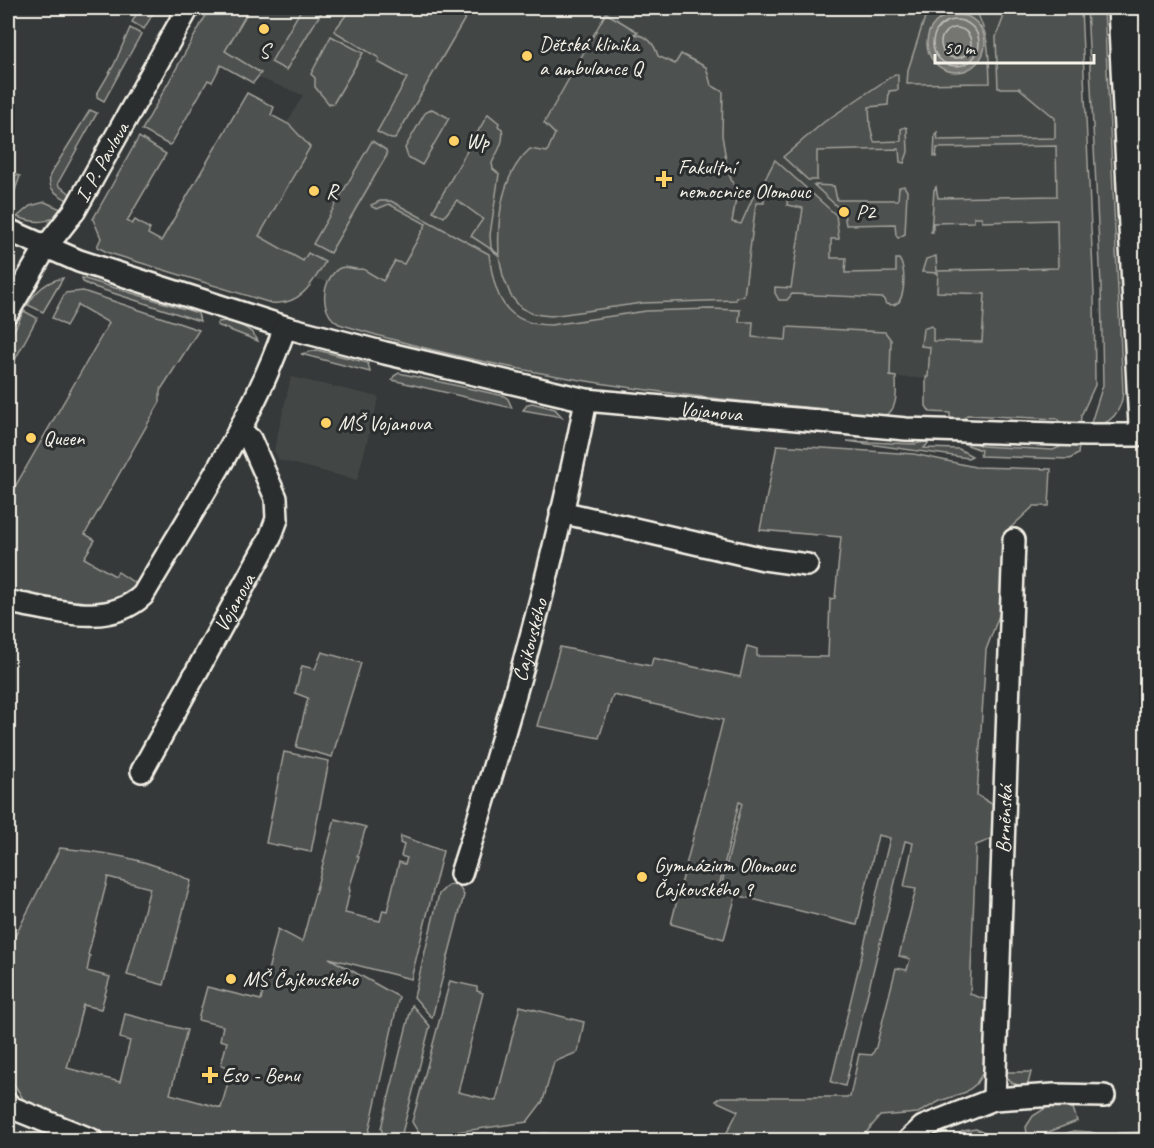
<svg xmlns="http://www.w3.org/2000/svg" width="1154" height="1148" font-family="Caveat,sans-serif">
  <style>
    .built { fill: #434645 }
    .green { fill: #4e514f; stroke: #a1a19c; stroke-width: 1.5; fill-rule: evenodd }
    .water { fill: #757572; stroke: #a8a7a1; stroke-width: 1.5 }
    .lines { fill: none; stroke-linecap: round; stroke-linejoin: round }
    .shore { stroke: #c1bfb9; stroke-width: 1.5 }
    .minor-casing { stroke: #f4f1e8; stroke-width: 26 }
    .primary-casing { stroke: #f4f1e8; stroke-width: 38 }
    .minor { stroke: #2a2d2e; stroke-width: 21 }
    .primary { stroke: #2a2d2e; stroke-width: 33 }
    .poi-dot { fill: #ffd166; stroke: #2a2d2e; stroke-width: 2 }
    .labels { text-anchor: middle; stroke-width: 6; stroke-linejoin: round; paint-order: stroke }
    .poi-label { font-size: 21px; fill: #f4f1e8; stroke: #2a2d2e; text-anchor: start }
    .street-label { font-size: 21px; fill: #f4f1e8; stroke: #2a2d2e }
  </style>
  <rect width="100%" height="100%" fill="#363939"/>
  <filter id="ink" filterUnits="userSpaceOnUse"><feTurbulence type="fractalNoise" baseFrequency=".0167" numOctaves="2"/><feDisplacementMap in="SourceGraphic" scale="12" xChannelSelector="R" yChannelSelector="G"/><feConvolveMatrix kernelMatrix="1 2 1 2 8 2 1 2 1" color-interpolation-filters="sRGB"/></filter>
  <g filter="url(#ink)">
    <g class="built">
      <polygon points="226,8 1054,8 1077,264 985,380 855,376 513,339 324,281 213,252 303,95 200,55"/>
      <polygon points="291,377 379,397 357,480 279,460 274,450"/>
    </g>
    <g class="green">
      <polygon points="140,8 156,8 144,29 132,22"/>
      <polygon points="210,8 250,8 225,51 261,73 253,83 221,65 212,82 208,80 172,143 169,145 142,130"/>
      <polygon points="302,8 324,8 286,70 271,62"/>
      <polygon points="359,8 365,11 367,8 471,8 395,139 391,139 377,132 407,78 378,62 379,58 334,31 346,15"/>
      <path d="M928,8H975C989,37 989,51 990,83L907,84L908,70Z"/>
      <polygon points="1007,8 1081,8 1094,294 1095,385 1081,416 1080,426 1063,425 1057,419 967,415 962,420 950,420 950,413 930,412 926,406 926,377 928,377 930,347 921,346 923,329 931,326 933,328 933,341 982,342 985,294 937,292 938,273 922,272 926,259 936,256 937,271 1058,268 1057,220 982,222 982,217 974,217 974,222 933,223 933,232 931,232 934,190 936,187 938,198 1057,196 1056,146 937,148 936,157 934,156 935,134 937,132 938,140 1055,138 1055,118 1019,88 998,88 996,37"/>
      <path d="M1087,8H1104L1123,391C1122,411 1111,426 1090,426L1103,385L1101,285Z"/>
      <polygon points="1138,8 1146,8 1146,185"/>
      <path d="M606,13L638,32L634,34C648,36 654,43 658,56L675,64L681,54L706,67L711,85L723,92L722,135L728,172L737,193L732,222L741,224L754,195L764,198V203H756L744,296L736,297V300L642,303L551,316L533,314L521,308L511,296L503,276L499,256L491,249L471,236L483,219L457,200L444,217L433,211L488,114L499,123L498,126L502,129C505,142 497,152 492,163L493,169L499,174L490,235L491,248L499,255C497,219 501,175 530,149L547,152L555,134L544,123Z"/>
      <polygon points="130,28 141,34 104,101 97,97 97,94 114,65"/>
      <polygon points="331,36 363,53 333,104 330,103 329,104 315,87 315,78 311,74"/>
      <polygon points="895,74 898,75 898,90 889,91 888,105 869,107 870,126 874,142 901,141 901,129 905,127 907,128 908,152 904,163 900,162 899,149 817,151 817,180 808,180 783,157 824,122"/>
      <path d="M247,93L274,107L271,115L290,125L310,147L259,236L303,261L308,253L325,262C312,284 300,306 271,303L109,253L97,247L101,238L93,219L139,137L166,154L127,221L132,224L135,220L150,229L148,234L161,241Z"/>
      <polygon points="432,109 449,118 422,165 408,157 405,148 425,113"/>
      <path d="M90,110L97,113L58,183L59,186C65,190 73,192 69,201C57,194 47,190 50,175Z"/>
      <polygon points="372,141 386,150 387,155 330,253 313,244"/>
      <path d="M775,160L836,215L839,239H831V258H846L845,273L896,272V259H899C906,268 905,292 899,302L894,305L886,304L883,298L792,294L787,300H779L775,293V287L791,288L803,208L787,205L788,196L771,195L761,187Z"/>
      <polygon points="8,173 20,176 12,199 8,197"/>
      <polygon points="814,185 834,186 837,200 898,200 899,187 904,186 907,191 905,234 898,238 896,235 895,224 846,225 844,213"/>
      <path d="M380,201H391L489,254C494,295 504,325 551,325L646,311L710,309L740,310L739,322H753L752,337L786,340L787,327L885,332L891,340L890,376L896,377C896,387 898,402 891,411C882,423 844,415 830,414L827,409C662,396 497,373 339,324C323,315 321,293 330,278C333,274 335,270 340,268C348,265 354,271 363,269L383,281L395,261L404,264L426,224L389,204L377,209L372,207L371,205Z"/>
      <path d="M45,202L63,210C50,225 34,223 17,217L30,206Z"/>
      <path d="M63,278L43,312L28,305C36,290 47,281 63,278Z"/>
      <polygon points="82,278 198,313 200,321 91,286 83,282"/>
      <polygon points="83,291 199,330 160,391 160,402 85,534 95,540 84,558 115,576 118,572 136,584 129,595 96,608 8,592 8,499 109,323 78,305 66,326 52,318 65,293"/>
      <polygon points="24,311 37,318 8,373 8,342"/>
      <path d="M225,321C239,325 251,327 258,341L217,325L218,322Z"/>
      <polygon points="317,350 368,363 370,372 301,354"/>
      <polygon points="399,373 504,396 508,399 512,408 392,380 394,376"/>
      <polygon points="532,403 555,409 562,417 523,410 528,404"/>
      <polygon points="847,441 914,444 930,441 924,448 959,449 972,456 968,458"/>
      <polygon points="957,441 972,442 982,446 1053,450 1067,444 1079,445 1078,454 1070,459 980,456 981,450"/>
      <path d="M777,445L914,454L975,467L1051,469L1049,506H1034L1007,531L1004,602L986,650L977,795L995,806L992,839L976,845L970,994L987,1000L985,1063L984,1071L976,1084L966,1092L940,1101L918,1113L880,1116L860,1140H723L738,1111L716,1101L721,1097H850L859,1054L872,1055L876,1047L896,968L907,970L910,959L899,956L916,889L904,887L913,843L905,841L845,1086L831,1082L890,838L878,835L857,925L736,895L724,939L671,924L723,720L613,695L599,738L537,726L560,647L651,666L653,658L740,677L747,646L757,649V656L828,657L830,599L835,598L841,537L760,530ZM739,802L742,803L720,891L729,894L718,891Z"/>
      <polygon points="322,652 361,663 332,757 296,747 308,698 295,693 302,666 315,669"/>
      <polygon points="284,752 329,761 311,852 266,843"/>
      <path d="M335,819L366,827L357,856L359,857L349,889L350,890L345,913L380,921L383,910L387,911L399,862L405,864L407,858L401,856L404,845L400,843L401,836L443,851L411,979L329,958L399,997L367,1140H94L34,1117L8,1074V950L60,848C104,852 151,859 191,881L164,985L127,975L150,888L108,877L88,955L90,956L87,971L110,977L101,1009L83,1005L67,1068L120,1082L130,1041L120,1038L125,1014L187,1030L170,1094L221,1108L232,1068L221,1065L227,1042L220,1040L223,1026L198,1020L207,987L261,1000L278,929L302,942Z"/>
      <polygon points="457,883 464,895 432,1018 414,997 439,894 448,885"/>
      <polygon points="450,981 477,987 477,991 483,993 458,1092 496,1101 520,1006 584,1022 578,1052 554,1062 543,1101 527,1122 421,1137 412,1122"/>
      <path d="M412,1005L430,1026L401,1137C395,1141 391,1141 384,1138L381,1128Z"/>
      <polygon points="1003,1072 1031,1072 1027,1088 1012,1083"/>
      <polygon points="1047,1107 1073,1108 1077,1121 1028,1140 1026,1127 1033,1116"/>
      <polygon points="976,1129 997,1140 951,1140 963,1131"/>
      <polygon points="1073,1131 1090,1132 1107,1137 1107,1140 1048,1140"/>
      <polygon points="1146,1132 1146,1140 1117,1140 1118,1133"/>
      <polygon points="546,1133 551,1134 557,1140 484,1140"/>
    </g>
    <circle class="water" cx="956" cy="43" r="29"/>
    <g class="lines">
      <g class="shore">
        <circle cx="956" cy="43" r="23"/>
        <circle cx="956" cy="43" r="15"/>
      </g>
      <defs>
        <g id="minor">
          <path id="s1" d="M8,230L79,261L285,327L385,353L586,400L906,429L1085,435H1146"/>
          <path id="s2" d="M8,312L46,247L75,210L188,8"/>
          <polyline points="561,512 764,559 807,565"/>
          <path d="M8,602C51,608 106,630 143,595C193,509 253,421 285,327"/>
          <path id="s3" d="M142,771L270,538L277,519L276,498L250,439L239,431"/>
          <path id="s4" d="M461,874C510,719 555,561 586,400"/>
          <path id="s5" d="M994,1099L1014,540"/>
          <polyline points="8,1104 10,1107 92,1140"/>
          <polyline points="909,1140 923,1127 994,1099 1054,1095 1104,1096"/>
        </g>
        <polyline id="primary" points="1125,8 1146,425"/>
      </defs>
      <use href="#minor" class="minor-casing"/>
      <use href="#primary" class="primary-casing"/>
      <use href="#minor" class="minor"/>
      <use href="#primary" class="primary"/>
    </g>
  </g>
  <g class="poi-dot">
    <circle cx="264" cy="29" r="6"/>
    <circle cx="527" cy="56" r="6"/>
    <circle cx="454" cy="141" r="6"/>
    <path d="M661 170h6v6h6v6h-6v6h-6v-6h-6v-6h6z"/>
    <circle cx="314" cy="191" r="6"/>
    <circle cx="844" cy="212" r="6"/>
    <circle cx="326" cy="423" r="6"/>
    <circle cx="31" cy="438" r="6"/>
    <circle cx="642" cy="877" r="6"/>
    <circle cx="231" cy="979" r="6"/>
    <path d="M207 1066h6v6h6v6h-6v6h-6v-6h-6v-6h6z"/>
  </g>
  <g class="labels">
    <g class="poi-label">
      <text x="539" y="51">Dětská klinika<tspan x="539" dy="24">a ambulance Q</tspan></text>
      <text x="264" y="58" text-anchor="middle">S</text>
      <text x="466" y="148">Wp</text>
      <text x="678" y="174">Fakultní<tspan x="678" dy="24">nemocnice Olomouc</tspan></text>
      <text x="326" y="198">R</text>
      <text x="856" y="219">P2</text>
      <text x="338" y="430">MŠ Vojanova</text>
      <text x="43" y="445">Queen</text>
      <text x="654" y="872">Gymnázium Olomouc<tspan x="654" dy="24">Čajkovského 9</tspan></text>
      <text x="243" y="986">MŠ Čajkovského</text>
      <text x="222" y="1082">Eso - Benu</text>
    </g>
    <g class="street-label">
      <text dy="7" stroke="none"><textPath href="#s2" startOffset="177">I. P. Pavlova</textPath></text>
      <text dy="7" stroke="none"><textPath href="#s1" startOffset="729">Vojanova</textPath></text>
      <text dy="7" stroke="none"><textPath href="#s3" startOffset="192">Vojanova</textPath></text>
      <text dy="7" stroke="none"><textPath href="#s4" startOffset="244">Čajkovského</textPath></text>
      <text dy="7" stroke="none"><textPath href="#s5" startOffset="280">Brněnská</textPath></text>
    </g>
  </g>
  <rect width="1154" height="1148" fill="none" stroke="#2a2d2e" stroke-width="30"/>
  <rect x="15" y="15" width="1124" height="1118" fill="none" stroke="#f4f1e8" stroke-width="2" filter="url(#ink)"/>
  <path d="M935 54v9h159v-9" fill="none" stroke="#f4f1e8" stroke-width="3"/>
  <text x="944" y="54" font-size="18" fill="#f4f1e8" stroke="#2a2d2e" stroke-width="4.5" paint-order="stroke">50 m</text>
</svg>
